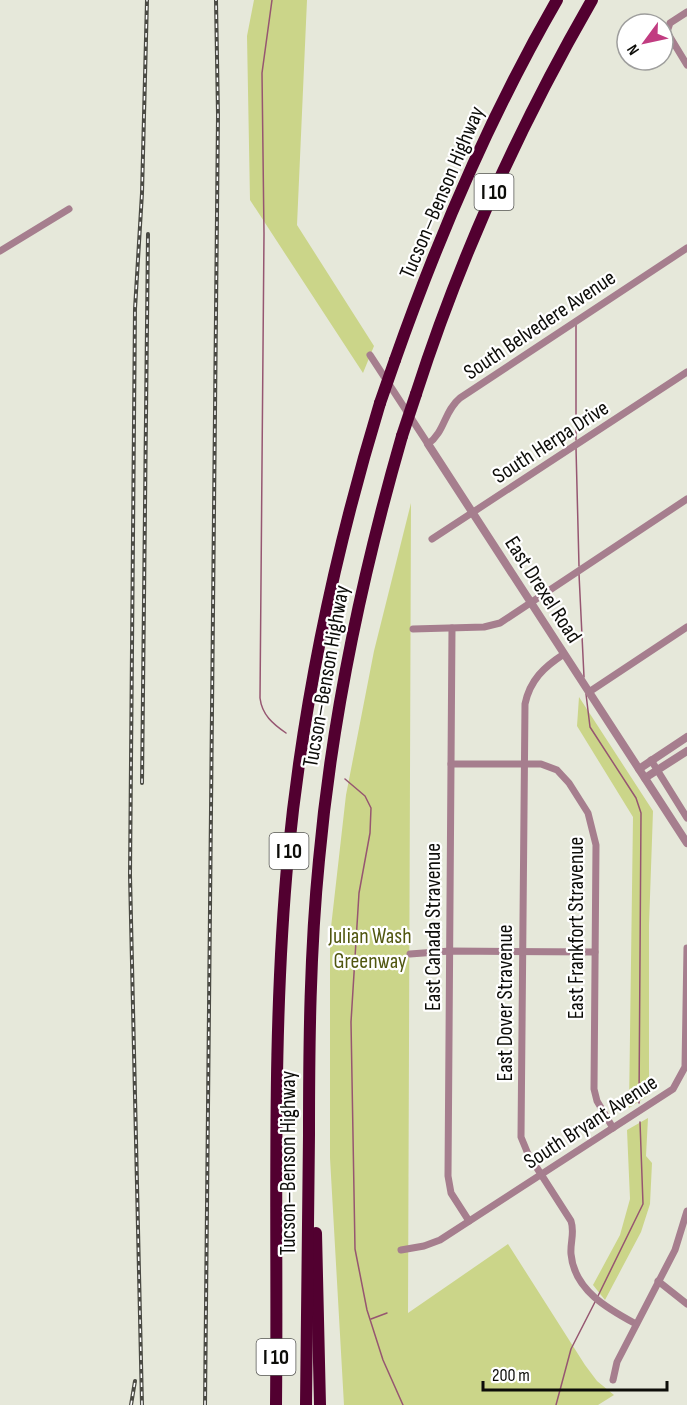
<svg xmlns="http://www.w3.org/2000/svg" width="687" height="1405" font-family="'Sofia Sans Condensed',sans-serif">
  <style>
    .green { fill: #cbd589 }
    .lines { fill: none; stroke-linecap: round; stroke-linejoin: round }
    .stream { stroke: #965671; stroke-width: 1.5 }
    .minor { stroke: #a67e8e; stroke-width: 7 }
    .tertiary { stroke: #a67e8e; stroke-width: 8 }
    .motorway { stroke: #520030; stroke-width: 12 }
    .rail-casing { stroke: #4a4a43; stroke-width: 4 }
    .rail { stroke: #fff; stroke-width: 1.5; stroke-dasharray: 4.5; stroke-linecap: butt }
    .motorway-bridge { stroke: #520030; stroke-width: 12 }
    .labels { text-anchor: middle; stroke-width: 4.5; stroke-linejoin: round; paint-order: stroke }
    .shield { fill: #fff; stroke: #565653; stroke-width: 1.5 }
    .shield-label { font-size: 21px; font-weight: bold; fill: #0d0d09 }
    .street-label { font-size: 22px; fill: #0d0d09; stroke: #fff }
    .park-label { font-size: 22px; fill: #515710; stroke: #fff }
  </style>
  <rect width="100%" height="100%" fill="#e6e8da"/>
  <g class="green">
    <polygon points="254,0 307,0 297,225 374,346 363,373 250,200 247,36"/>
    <polygon points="411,503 408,1313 508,1244 585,1365 597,1381 614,1395 598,1405 344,1405 330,1158 330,936 346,795 374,651"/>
    <polygon points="579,697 653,811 649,925 649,1095 629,1108 633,817 577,726"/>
    <polygon points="648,1118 646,1156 652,1163 650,1204 641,1232 605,1300 593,1285 620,1235 630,1199 627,1130"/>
  </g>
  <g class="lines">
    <g class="stream">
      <path d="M272,0L262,73L264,234L260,698C262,715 273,724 286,733"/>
      <polyline points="576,325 576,440"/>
      <polyline points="576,448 579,566"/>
      <polyline points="579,574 584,677"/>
      <polyline points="586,694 590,727 636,798 641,813 639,1103"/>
      <polyline points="345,779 365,796 371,808 370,833 359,893 351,1022 355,1249 367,1310 383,1360 403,1405"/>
      <polyline points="598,1296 643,1204 640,1122"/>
      <polyline points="371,1319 387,1313"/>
      <polyline points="556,1405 571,1349 596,1300"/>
    </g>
    <g class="minor">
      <polyline points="687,12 670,23 667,32 687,65"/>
      <polyline points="0,251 69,209"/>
      <path d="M370,355L428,444C445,432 444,411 460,398L687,248"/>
      <polyline points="432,539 687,372"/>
      <polyline points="452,628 448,1176 451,1193 469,1221"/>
      <polyline points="413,629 484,627 500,623 687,499"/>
      <path d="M564,654C544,667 530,680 525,704L521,1137L528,1154L571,1221C575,1233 570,1242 571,1254C574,1290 608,1309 636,1324"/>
      <polyline points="589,692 687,627"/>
      <polyline points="651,760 687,818"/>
      <polyline points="451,764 541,764 557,770 569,783 588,813 596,845 594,1089 597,1101 613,1128"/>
      <polyline points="410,954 450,951 595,952"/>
      <polyline points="401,1250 424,1246 440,1240 673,1089 685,1067 687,948"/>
      <polyline points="658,1281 687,1304"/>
      <polyline points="613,1380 617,1362 675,1250 687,1211"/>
    </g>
    <g class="tertiary">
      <polyline points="428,444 687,843"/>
      <polyline points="639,769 687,737"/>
      <polyline points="645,778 687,751"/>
    </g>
    <g class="motorway">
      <path d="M395,360C439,235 491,114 557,0"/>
      <path d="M416,394C460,257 520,125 592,0"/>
      <polyline points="316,1233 320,1405"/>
      <path d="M276,1405C278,1222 271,1038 288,856C303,702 335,551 380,403"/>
      <path d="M306,1405C307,1315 308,1225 309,1135C309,1043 310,951 319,860C332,716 362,575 402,436"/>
    </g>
    <defs>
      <g id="rail">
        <polyline points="142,783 148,234"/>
        <polyline points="131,1405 135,1381"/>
        <polyline points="142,1405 130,875 135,309 142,193 147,0"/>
        <polyline points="205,1405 218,115 216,0"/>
      </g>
    </defs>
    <use href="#rail" class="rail-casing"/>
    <use href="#rail" class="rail"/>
    <g class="motorway-bridge">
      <polyline points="380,403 395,360"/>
      <polyline points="402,436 416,394"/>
    </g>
  </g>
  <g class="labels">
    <g class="shield">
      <rect x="474.5" y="174" width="39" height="36" rx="4.5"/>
      <rect x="269.5" y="833" width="39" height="36" rx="4.5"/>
      <rect x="256.5" y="1339" width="39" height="36" rx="4.5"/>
    </g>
    <g class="shield-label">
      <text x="494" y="199">I 10</text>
      <text x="289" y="858">I 10</text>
      <text x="276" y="1364">I 10</text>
    </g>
    <g class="street-label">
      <text transform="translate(441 192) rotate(-67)" y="8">Tucson–Benson Highway</text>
      <text transform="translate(539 324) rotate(-34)" y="8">South Belvedere Avenue</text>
      <text transform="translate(550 441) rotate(-33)" y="8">South Herpa Drive</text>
      <text transform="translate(544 589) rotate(57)" y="8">East Drexel Road</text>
      <text transform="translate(325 676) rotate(-80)" y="8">Tucson–Benson Highway</text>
      <text transform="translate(432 927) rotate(-90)" y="8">East Canada Stravenue</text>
      <text transform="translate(575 928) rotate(-90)" y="8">East Frankfort Stravenue</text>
      <text transform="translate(504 1003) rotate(-90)" y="8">East Dover Stravenue</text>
      <text transform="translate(590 1121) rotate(-33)" y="8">South Bryant Avenue</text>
      <text transform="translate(287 1163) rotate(-90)" y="8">Tucson–Benson Highway</text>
    </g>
    <g class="park-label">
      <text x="370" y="943">Julian Wash<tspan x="370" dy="25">Greenway</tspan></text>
    </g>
  </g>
  <g transform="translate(645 42) rotate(237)"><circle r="28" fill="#ffffff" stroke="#9e9e9d" stroke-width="1.5"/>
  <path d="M0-4.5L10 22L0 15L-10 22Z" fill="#c13c81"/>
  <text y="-9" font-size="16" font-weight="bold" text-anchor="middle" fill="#0d0d09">N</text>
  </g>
  <path d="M483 1381v9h184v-9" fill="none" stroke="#0d0d09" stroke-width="3"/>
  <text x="492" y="1381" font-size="18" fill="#0d0d09" stroke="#ffffff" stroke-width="4.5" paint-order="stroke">200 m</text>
</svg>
